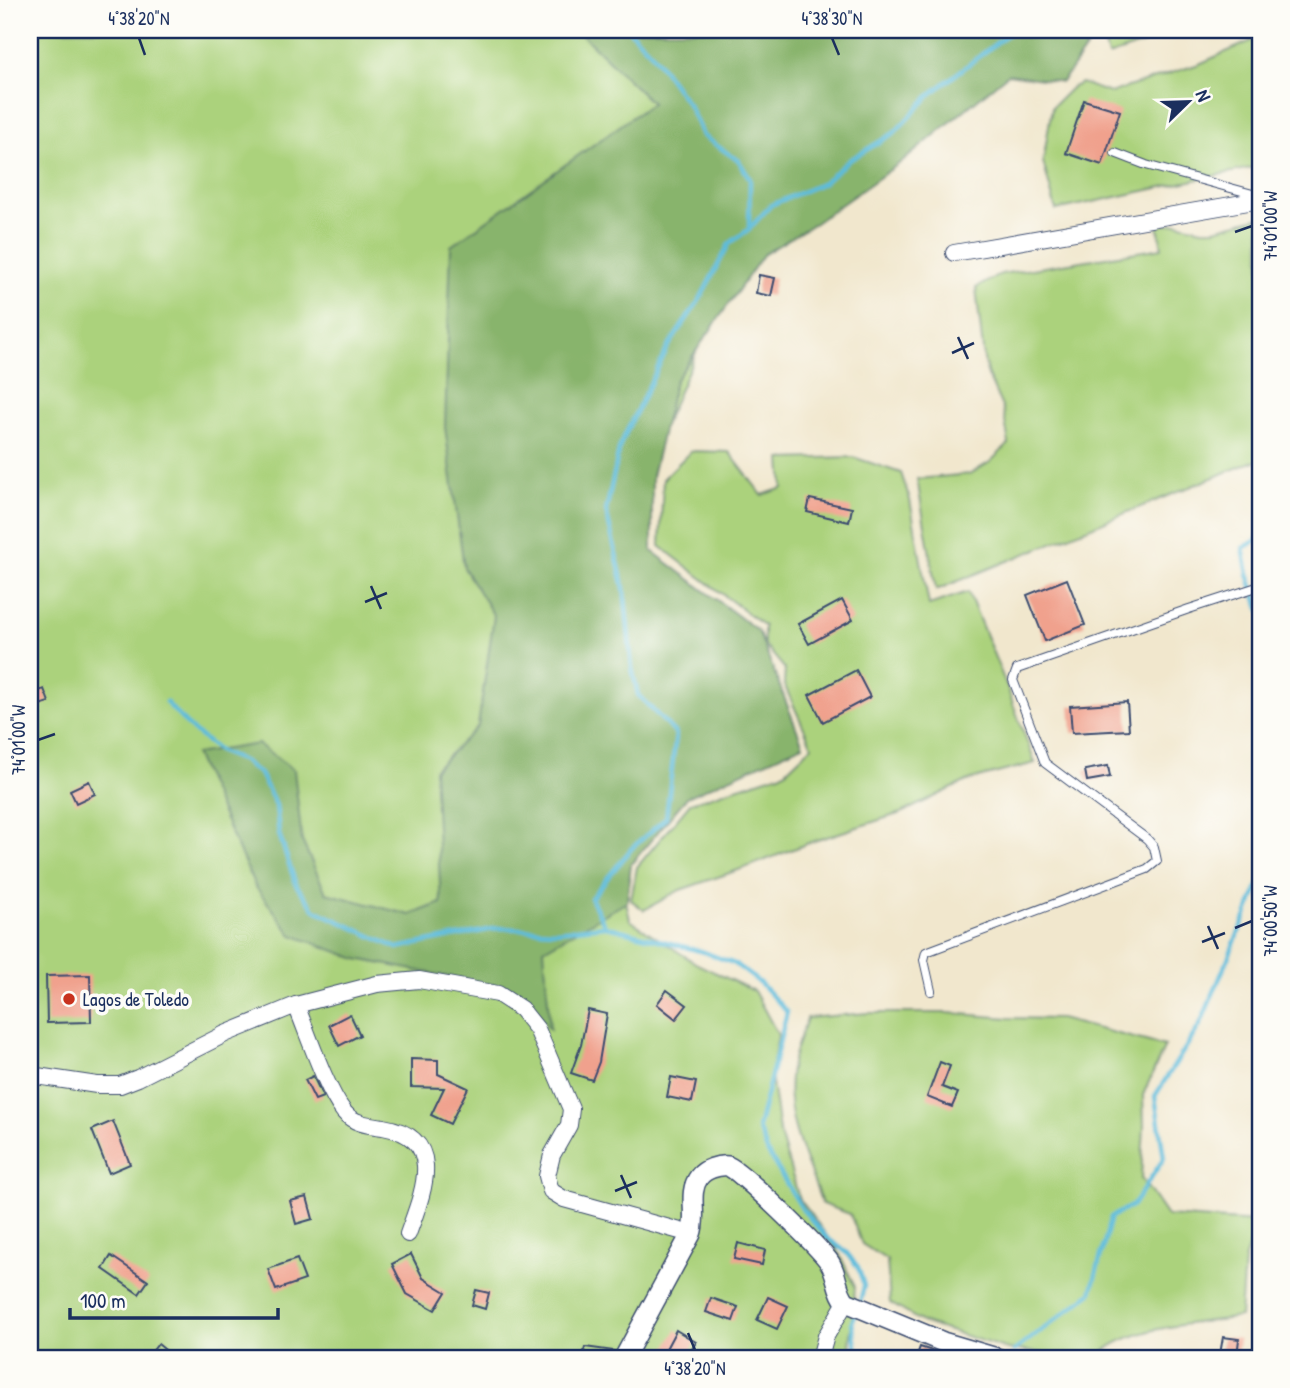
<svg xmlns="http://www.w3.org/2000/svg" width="1290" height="1388" font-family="'Patrick Hand',sans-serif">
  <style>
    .green { fill: #abd27c; stroke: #63806d; stroke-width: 2 }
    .forest { fill: #88b46c; stroke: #527265; stroke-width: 2 }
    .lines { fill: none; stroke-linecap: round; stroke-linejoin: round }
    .stream { stroke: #5dbcdb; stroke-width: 4.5 }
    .building { fill: #f0a18d }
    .service-casing { stroke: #3b4b6f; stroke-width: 10 }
    .minor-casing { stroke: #3b4b6f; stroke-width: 18 }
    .tertiary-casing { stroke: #3b4b6f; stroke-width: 22 }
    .service { stroke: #fff; stroke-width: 8 }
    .minor { stroke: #fff; stroke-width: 16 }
    .tertiary { stroke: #fff; stroke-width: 19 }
    .ticks { fill: none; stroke: #1b2f5e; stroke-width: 2.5 }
    .poi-dot { fill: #c8321e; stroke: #fdfcf7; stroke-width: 2.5 }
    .labels { text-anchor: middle; stroke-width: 7; stroke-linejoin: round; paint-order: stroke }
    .poi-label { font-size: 19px; fill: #1b2f5e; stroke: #fdfcf7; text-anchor: start }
    .neatline { fill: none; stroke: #1b2f5e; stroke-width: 2.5 }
    .ticks-label { font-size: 18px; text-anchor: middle; fill: #1b2f5e }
  </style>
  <rect width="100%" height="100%" fill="#fdfcf7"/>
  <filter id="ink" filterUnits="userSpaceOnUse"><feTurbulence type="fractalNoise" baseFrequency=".0143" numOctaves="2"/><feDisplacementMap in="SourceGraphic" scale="14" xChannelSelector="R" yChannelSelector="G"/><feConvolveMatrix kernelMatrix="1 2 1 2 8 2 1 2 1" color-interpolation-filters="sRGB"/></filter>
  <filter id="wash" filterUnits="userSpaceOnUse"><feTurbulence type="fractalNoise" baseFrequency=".00686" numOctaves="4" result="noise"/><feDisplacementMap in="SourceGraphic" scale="28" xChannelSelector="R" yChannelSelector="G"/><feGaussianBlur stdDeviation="1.57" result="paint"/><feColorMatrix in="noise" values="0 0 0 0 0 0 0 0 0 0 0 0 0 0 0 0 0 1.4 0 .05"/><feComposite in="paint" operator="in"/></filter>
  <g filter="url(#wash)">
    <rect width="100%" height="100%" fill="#f1e7cd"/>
    <g class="green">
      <polygon points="30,30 632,30 751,243 696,352 650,458 621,878 630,920 697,964 754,991 778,1035 771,1075 779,1131 799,1198 838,1251 855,1287 849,1358 30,1358"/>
      <polygon points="1101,30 1185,30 1108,56"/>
      <polygon points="1260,37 1260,166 1056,210 1043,162 1052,107 1072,87 1081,83 1110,93 1199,64"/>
      <polygon points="1260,217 1260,461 1251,462 936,590 917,479 970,474 990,462 1009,444 1003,409 988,376 984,359 976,288 1001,274 1162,248 1158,226 1177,223 1202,229 1215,229"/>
      <polygon points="691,451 729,452 762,495 783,488 781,459 853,457 901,473 910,500 929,605 968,592 1003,677 1035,763 967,781 901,813 811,842 750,866 680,890 644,910 631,900 637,867 690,803 785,772 812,746 784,684 785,669 764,644 764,626 660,546 663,479"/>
      <path d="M868,1013H948L1009,1018L1060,1019L1165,1046L1143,1095L1144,1126L1141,1178L1167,1216L1256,1222L1244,1261L1240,1317C1198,1324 1125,1326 1097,1358H1080L1008,1349L924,1323L890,1303L887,1260L862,1244L850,1214L822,1204C807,1158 783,1120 791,1069C793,1052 802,1034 807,1018Z"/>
    </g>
    <polygon class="forest" points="577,30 1099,30 1062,82 1008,74 907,158 815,223 763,255 675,381 652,476 652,551 758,631 803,745 687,797 631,864 627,902 544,949 550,1029 512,989 357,959 292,935 255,886 195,754 258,744 294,770 302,841 326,893 410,915 441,903 434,770 478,726 494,616 464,568 445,427 451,246 652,103"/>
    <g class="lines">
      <g class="stream">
        <polyline points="629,30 653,55 689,106 703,136 739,161 750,179 749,228"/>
        <polyline points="1260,532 1257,540 1243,548 1248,574 1260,610"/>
        <polyline points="166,702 190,728 220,752 243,761 260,774 276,805 279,834 296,885 315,910 397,948 498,928 556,931 605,926 704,952 735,964 760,983 787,1012 758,1128 768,1153 803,1210 827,1238 845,1251 858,1267 864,1286 860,1302"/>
        <polyline points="605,926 591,898 632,848 666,818 676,734 638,695 632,668 624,588 606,511 620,445 668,347 700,299 729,244 749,229 771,205 823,183 848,161 894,133 932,93 1013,30"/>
        <polyline points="856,1313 852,1322 858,1358"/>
        <polyline points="1014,1351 1091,1293 1111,1217 1133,1205 1164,1158 1155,1096 1200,1025 1260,882"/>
      </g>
    </g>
    <g id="blocks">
      <g class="building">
        <polygon points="1084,100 1120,111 1102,165 1066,153"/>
        <polygon points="759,275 775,278 771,296 756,293"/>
        <polygon points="810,499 852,508 849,522 807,512"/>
        <polygon points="1067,579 1085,625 1045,641 1027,595"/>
        <polygon points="842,600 853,620 809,644 798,624"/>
        <polygon points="856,670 870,697 823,722 809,695"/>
        <polygon points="44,689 49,702 30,708 30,694"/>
        <polygon points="1127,702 1129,730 1072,733 1070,706"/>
        <polygon points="1108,766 1110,777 1087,781 1085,770"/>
        <polygon points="89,781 95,794 76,803 70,790"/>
        <polygon points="90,975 91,1022 47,1023 46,976"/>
        <polygon points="667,990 687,1005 676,1019 657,1004"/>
        <polygon points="588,1010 607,1014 599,1062 592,1080 571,1073 581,1045"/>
        <polygon points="350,1014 360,1035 339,1046 329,1025"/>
        <polygon points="411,1059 438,1060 438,1074 468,1088 450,1124 431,1115 444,1088 411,1087"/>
        <polygon points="940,1062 950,1066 942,1087 958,1093 952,1107 927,1097"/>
        <polygon points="313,1076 323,1097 315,1100 305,1080"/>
        <polygon points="671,1077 696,1082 692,1102 667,1097"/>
        <polygon points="113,1121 130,1164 109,1173 92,1130"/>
        <polygon points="307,1197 313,1219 296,1224 290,1201"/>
        <polygon points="738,1243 765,1250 762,1265 734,1259"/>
        <polygon points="411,1254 423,1278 446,1292 435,1310 407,1294 392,1264"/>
        <polygon points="111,1256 148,1281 139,1294 103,1269"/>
        <polygon points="297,1259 305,1280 276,1290 268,1269"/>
        <polygon points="476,1290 489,1293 485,1309 472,1305"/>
        <polygon points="768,1297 788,1306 777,1329 757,1320"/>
        <polygon points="711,1298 738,1307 733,1321 706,1312"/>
        <polygon points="676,1330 696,1342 687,1358 661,1358"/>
        <polygon points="1223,1337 1239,1339 1237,1356 1220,1354"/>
        <polygon points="158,1344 175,1358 147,1358"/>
        <polygon points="585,1347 614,1351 612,1358 583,1358"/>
        <polygon points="920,1347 950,1357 949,1358 916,1358"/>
      </g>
    </g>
  </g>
  <g filter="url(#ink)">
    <use href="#blocks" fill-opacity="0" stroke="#3b4b6f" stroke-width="2"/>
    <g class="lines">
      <defs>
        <g id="service">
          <polyline points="1115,153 1146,165 1260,196"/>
          <polyline points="931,991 924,960 926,952 1147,869 1157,861 1154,847 1147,839 1045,763 1013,680 1017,669 1189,609 1260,586"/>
        </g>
        <g id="minor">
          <polyline points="954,253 1260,200"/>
          <path d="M296,1005C308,1034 326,1089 344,1112C354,1124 369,1125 383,1127C447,1138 423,1192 408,1234"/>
          <polyline points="30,1075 97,1085 120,1085 138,1078 225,1034 296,1005 377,984 419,980 498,994 521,1009 537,1029 571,1109 569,1125 552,1155 547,1176 551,1191 564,1199 691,1234"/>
          <polyline points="820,1358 826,1336 846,1302"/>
        </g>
        <path id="tertiary" d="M624,1358L691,1234C698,1216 687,1193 699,1177C705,1169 718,1165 728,1166C738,1168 822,1250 830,1263C838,1276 836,1290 846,1302L943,1342L997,1358"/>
      </defs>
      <use href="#service" class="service-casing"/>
      <use href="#minor" class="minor-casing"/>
      <use href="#tertiary" class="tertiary-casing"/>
      <use href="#service" class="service"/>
      <use href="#minor" class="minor"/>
      <use href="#tertiary" class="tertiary"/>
    </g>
  </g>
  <path class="ticks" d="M139,38L145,55M832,38L839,55M1235,232L1252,226M958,337L968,359M952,353L974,343M371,586L381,609M365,602L387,593M38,740L55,734M1208,926L1218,949M1235,928L1252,921M1202,942L1225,933M621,1175L631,1198M615,1191L637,1182M688,1333L695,1350"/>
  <circle class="poi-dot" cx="69" cy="999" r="7"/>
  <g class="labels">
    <g class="poi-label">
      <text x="83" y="1006">Lagos de Toledo</text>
    </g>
  </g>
  <rect width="1290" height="1388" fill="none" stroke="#fdfcf7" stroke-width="77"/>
  <g transform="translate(1188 102) rotate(67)" stroke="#fdfcf7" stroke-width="5" paint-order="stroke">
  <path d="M0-5L12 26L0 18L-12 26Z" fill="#1b2f5e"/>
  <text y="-10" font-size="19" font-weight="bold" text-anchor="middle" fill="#1b2f5e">N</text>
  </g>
  <path d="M70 1308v10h208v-10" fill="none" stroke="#1b2f5e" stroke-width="3.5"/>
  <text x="80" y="1308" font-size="21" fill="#1b2f5e" stroke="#fdfcf7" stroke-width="5" paint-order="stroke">100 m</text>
  <rect x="38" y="38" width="1214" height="1312" class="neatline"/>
  <g class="ticks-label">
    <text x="139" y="25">4°38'20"N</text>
    <text x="832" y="25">4°38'30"N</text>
    <text transform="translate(1271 226) rotate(-90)" y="6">74°01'00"W</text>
    <text transform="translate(19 740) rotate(-90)" y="6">74°01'00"W</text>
    <text transform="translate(1271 921) rotate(-90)" y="6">74°00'50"W</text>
    <text x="695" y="1375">4°38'20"N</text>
  </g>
</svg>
